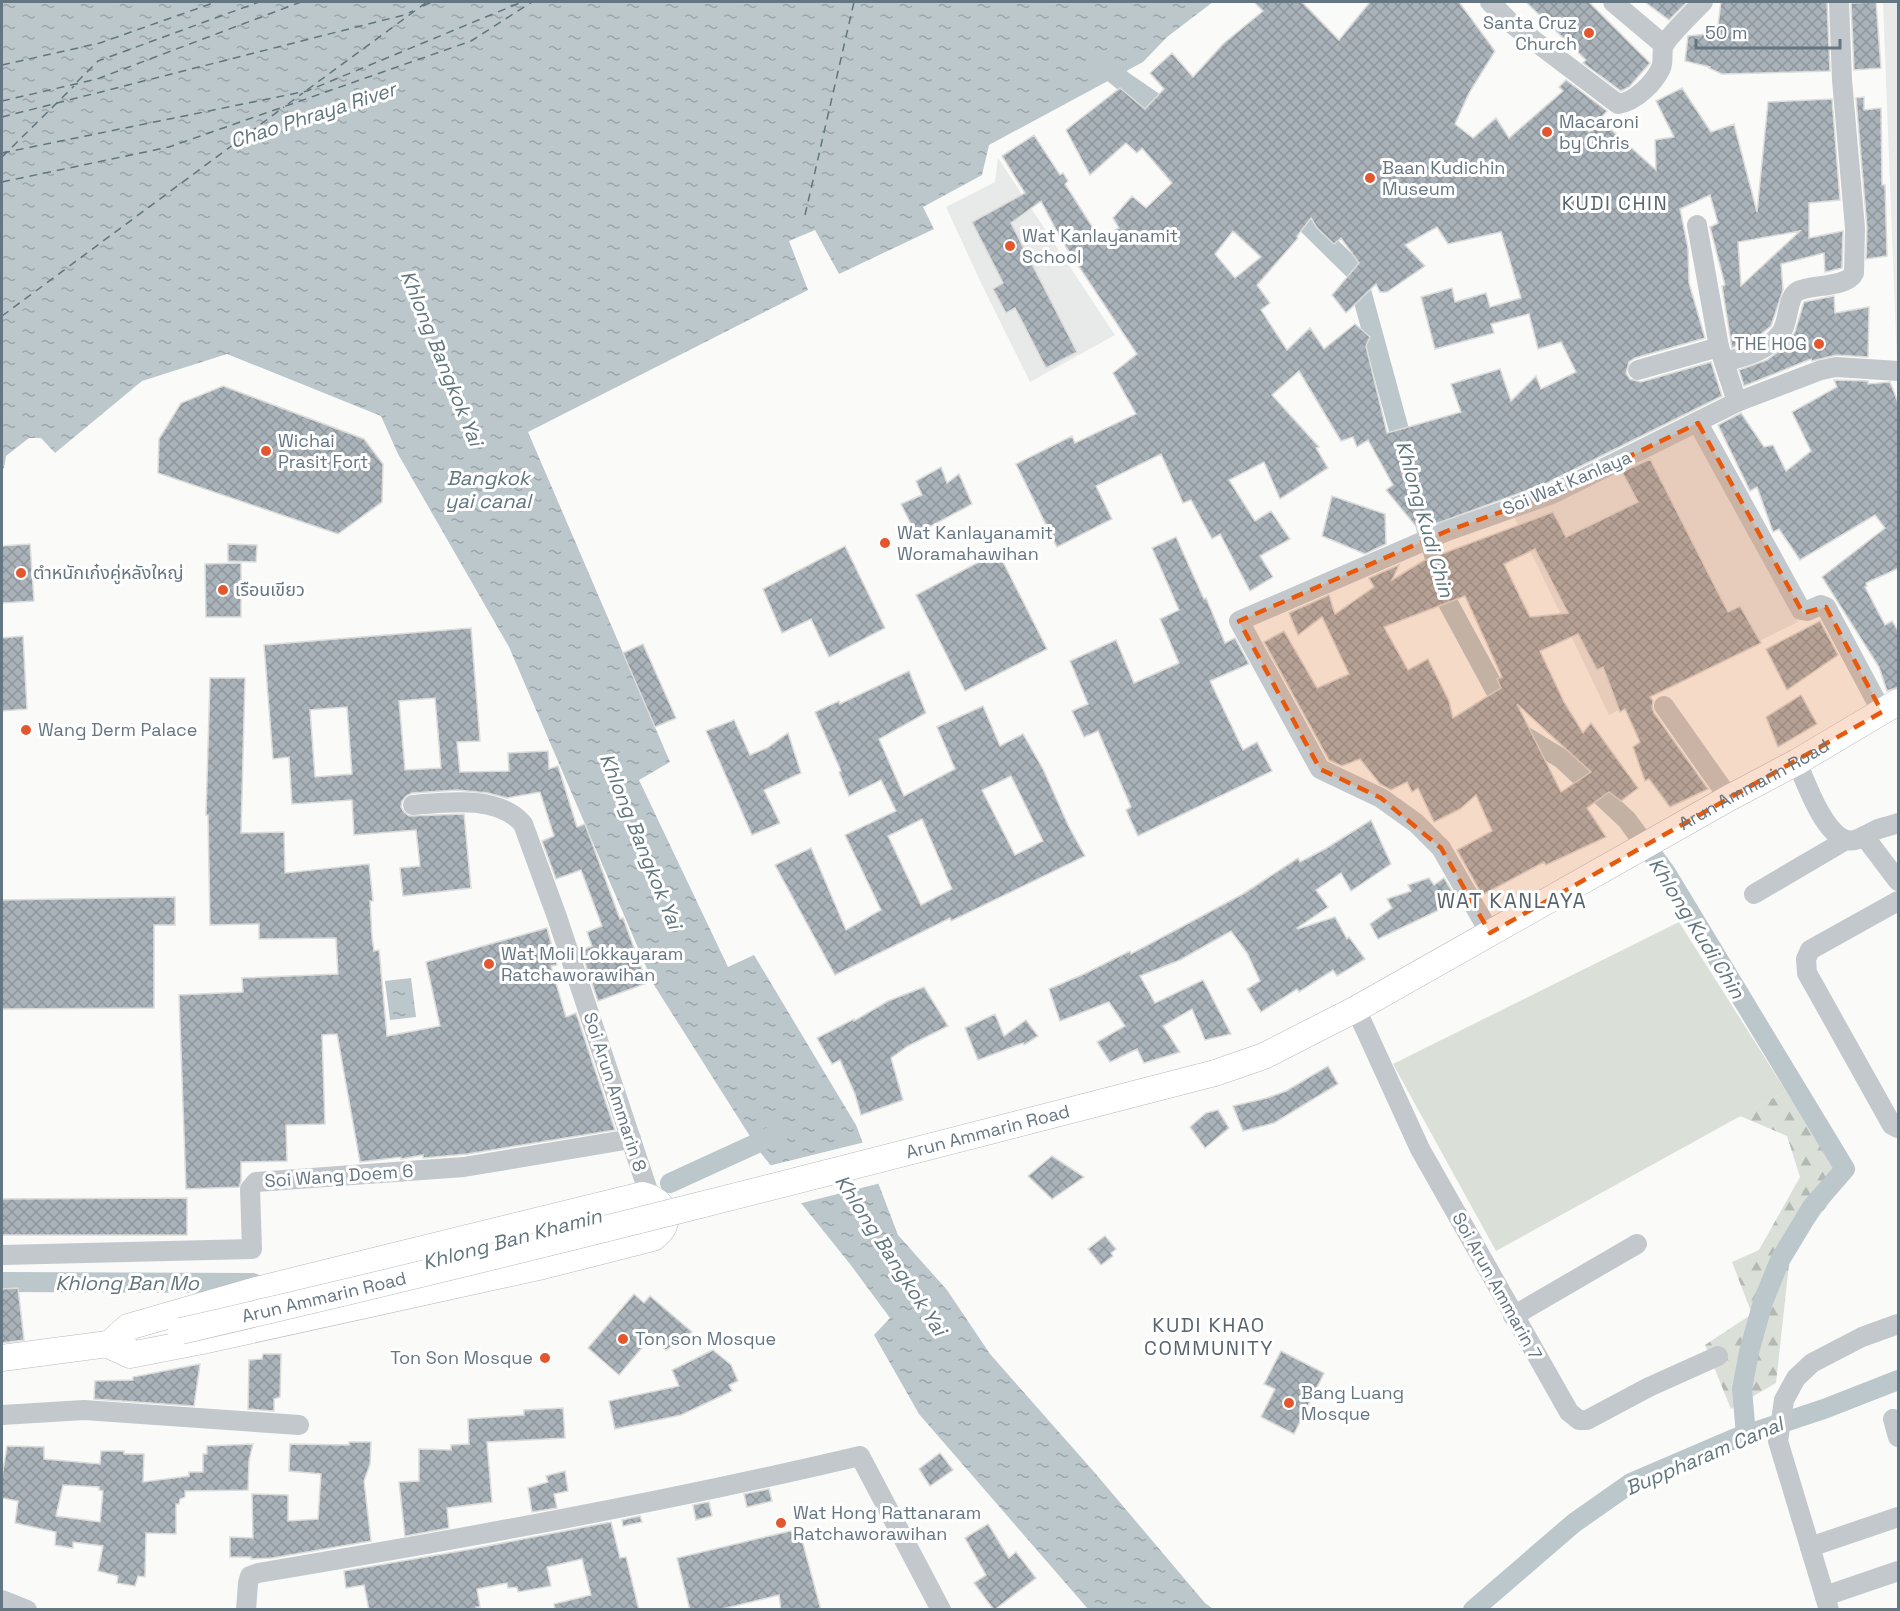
<svg xmlns="http://www.w3.org/2000/svg" width="1900" height="1611" font-family="'Space Grotesk','Noto Sans Thai',sans-serif">
  <style>
    .built { fill: #e8e9e9 }
    .grass { fill: #dadfd7 }
    .forest { fill: url(#forest-firs) }
    .water { fill: url(#water-ripples) }
    .pier { fill: #fafaf8 }
    .lines { fill: none; stroke-linecap: round; stroke-linejoin: round }
    .canal { stroke: #bbc7cb; stroke-width: 20 }
    .ferry { stroke: #60757c; stroke-width: 1.5; stroke-dasharray: 8 6; stroke-linecap: butt }
    .building { fill: url(#building-cross-hatch); stroke: #dcdcda; stroke-width: 1.5; fill-rule: evenodd }
    .major-casing { stroke: #b5babe; stroke-width: 27 }
    .minor { stroke: #c3c8cc; stroke-width: 20 }
    .major { stroke: #fff; stroke-width: 26 }
    .major-bridge-casing { stroke: #b5babe; stroke-width: 27; stroke-linecap: butt }
    .major-bridge { stroke: #fff; stroke-width: 26 }
    .marked { fill: #e8590c; fill-opacity: 0.2; stroke: #e8590c; stroke-width: 4.5; stroke-dasharray: 12 8; stroke-linejoin: round }
    .poi-dot { fill: #e4572e; stroke: #fff; stroke-width: 2 }
    .labels { text-anchor: middle; stroke-width: 6; stroke-linejoin: round; paint-order: stroke }
    .poi-label { font-size: 18px; fill: #657683; stroke: #fff; text-anchor: start }
    .street-label { font-size: 18px; fill: #657683; stroke: #fff }
    .water-label { font-size: 20px; font-style: italic; fill: #60757c; stroke: #fff }
    .neighbourhood-label { font-size: 20px; letter-spacing: 1.5px; fill: #57646e; stroke: #fff }
    .quarter-label { font-size: 21px; letter-spacing: 1.5px; fill: #57646e; stroke: #fff }
  </style>
  <defs>
    <pattern id="forest-firs" width="22" height="20" patternUnits="userSpaceOnUse" patternTransform="scale(1.5)"><rect width="22" height="20" fill="#dadfd7"/><path d="M5 1l3.5 6h-7zM16 11l3.5 6h-7z" fill="#b4b9b4"/></pattern>
    <pattern id="water-ripples" width="26" height="14" patternUnits="userSpaceOnUse" patternTransform="scale(1.5)"><rect width="26" height="14" fill="#bbc7cb"/><path d="M2 4q2-2 4 0t4 0M15 11q2-2 4 0t4 0" fill="none" stroke="#9ca6aa"/></pattern>
    <pattern id="building-cross-hatch" width="8" height="8" patternUnits="userSpaceOnUse" patternTransform="scale(1.5)"><rect width="8" height="8" fill="#aab3b9"/><path d="M0 0l8 8M0 8l8-8" fill="none" stroke="#8e969c"/></pattern>
  </defs>
  <rect width="100%" height="100%" fill="#fafaf8"/>
  <g class="built">
    <polygon points="1883,2 1898,2 1898,365 1897,365"/>
    <polygon points="998,158 1115,335 1030,382 982,285 946,207 995,182"/>
    <polygon points="1702,422 1798,622 1609,715 1513,515"/>
  </g>
  <polygon class="grass" points="1679,922 1786,1091 1496,1251 1393,1064"/>
  <polygon class="forest" points="1786,1091 1834,1165 1838,1191 1790,1255 1776,1383 1731,1409 1705,1345 1752,1314 1732,1262 1759,1250 1800,1177 1787,1136 1740,1116"/>
  <g class="water">
    <polygon points="2,2 1213,2 1167,37 1143,62 989,145 982,175 923,207 934,229 839,274 815,230 789,241 808,290 528,432 670,762 639,780 728,967 754,955 856,1125 898,1235 947,1290 990,1354 1095,1473 1205,1603 1213,1609 1088,1609 919,1414 874,1335 890,1318 850,1264 760,1152 654,985 509,647 398,454 381,416 227,354 142,381 55,453 41,438 29,438 6,456 4,468 2,469"/>
    <polygon points="411,978 416,1017 390,1020 385,981"/>
  </g>
  <polygon class="pier" points="865,1142 881,1183 798,1204 768,1166"/>
  <g class="lines">
    <g class="canal">
      <polyline points="1096,59 1123,81 1174,116"/>
      <polyline points="1288,205 1356,272 1406,456"/>
      <polyline points="1419,502 1447,601 1518,732 1562,759 1627,820 1666,873 1845,1169 1812,1207 1780,1260 1763,1302 1749,1352 1742,1389 1746,1435"/>
      <polyline points="670,1183 779,1133"/>
      <polyline points="2,1282 253,1283"/>
      <polyline points="1473,1610 1574,1523 1631,1483 1736,1438 1824,1409 1898,1380"/>
    </g>
    <g class="ferry">
      <polyline points="423,6 432,2"/>
      <polyline points="2,65 100,43 216,2"/>
      <polyline points="77,82 98,61 259,2"/>
      <polyline points="307,90 427,2"/>
      <polyline points="2,101 97,79 301,2"/>
      <polyline points="288,104 303,93"/>
      <polyline points="2,117 404,15 413,11"/>
      <polyline points="2,153 307,91 522,2"/>
      <polyline points="2,157 74,86"/>
      <polyline points="2,182 169,147 471,41 532,2"/>
      <polyline points="805,215 854,2"/>
      <polyline points="2,316 284,107"/>
    </g>
  </g>
  <g class="building">
    <path d="M1254,2H1302L1339,40L1370,2H1459L1495,51L1469,93L1455,124L1473,138L1496,118L1509,138L1563,91L1559,87L1566,80L1607,111L1588,132L1605,124L1656,170L1655,140L1674,137L1656,101L1682,88L1711,132L1734,124L1757,212L1768,102L1832,99L1840,200L1809,203V238L1843,231L1842,268L1825,272L1824,253L1781,264L1783,290L1771,326L1756,338L1732,348L1722,286L1725,285L1710,227L1718,223L1710,195L1680,209L1688,248L1689,283L1705,338L1635,358L1629,362L1626,373L1630,379L1641,382L1711,362L1722,396L1547,483L1419,530L1386,490L1393,485L1368,440L1357,447L1353,437L1341,441L1299,371L1272,395L1319,447L1316,448L1328,468L1280,499L1264,462L1229,480L1255,521L1271,511L1290,539L1260,556L1273,577L1250,591L1220,534L1212,539L1191,500L1183,503L1161,454L1096,486L1112,519L1057,547L1016,464L1072,436L1075,443L1136,414L1113,373L1137,354L1062,241L1041,201L1011,223L1077,352L1046,368L1015,308L1006,313L993,289L1003,283L972,222L1025,193L1002,156L1034,135L1060,175L1063,173L1068,181L1065,184L1100,239L1119,228L1113,218L1132,196L1146,208L1172,183L1142,148L1137,153L1126,143L1090,175L1066,130L1120,88L1145,109L1164,89L1150,73L1172,53L1193,77L1223,44L1263,11ZM1311,218L1317,228L1334,244L1341,238L1359,263L1332,295L1346,313L1376,284L1380,292H1387L1425,266L1405,245L1437,227L1448,244L1501,232L1521,298L1490,307L1486,293L1455,302L1452,288L1421,297L1435,349L1494,333L1491,324L1529,314L1538,349L1561,342L1576,372L1541,389L1536,376L1511,401L1500,369L1451,384L1461,412L1387,433L1366,346L1370,337L1355,324L1324,349L1310,328L1287,350L1261,310L1270,303L1257,285L1298,238L1297,236ZM1233,231L1261,257L1235,278L1215,254ZM1800,231L1758,270L1741,286L1738,242Z"/>
    <polygon points="1526,2 1589,2 1650,63 1629,87 1621,91 1583,63 1586,60"/>
    <polygon points="1645,2 1687,2 1669,20"/>
    <polygon points="1721,2 1827,2 1830,71 1722,74 1709,68 1710,67 1685,61 1688,36 1717,33"/>
    <polygon points="1876,2 1881,68 1854,70 1851,3"/>
    <polygon points="1864,97 1864,110 1881,108 1882,185 1885,185 1887,256 1866,259 1867,227 1856,98"/>
    <polygon points="1834,296 1835,313 1869,307 1868,357 1836,355 1812,361 1811,359 1744,386 1739,370 1767,360 1784,347 1795,332 1804,302"/>
    <polygon points="1834,380 1868,381 1868,384 1890,382 1899,405 1899,568 1866,583 1867,586 1865,587 1885,625 1892,621 1899,632 1899,687 1887,691 1879,667 1822,577 1885,528 1875,515 1800,560 1779,529 1773,532 1757,487 1750,491 1718,425 1741,413 1764,447 1773,445 1786,471 1811,451 1792,412 1837,387"/>
    <polygon points="223,386 364,439 383,464 382,502 338,534 158,473 159,439 181,403"/>
    <path d="M1650,459L1728,612L1740,606L1761,643L1650,697L1653,701L1652,707L1654,713L1708,789L1670,807L1649,779L1645,781L1633,747L1640,742L1625,709L1620,712L1603,667L1597,670L1578,634L1540,651L1564,702L1583,733L1591,723L1638,788L1621,801L1609,792L1587,808L1606,837L1546,865L1544,862L1484,894L1482,890L1480,891L1457,850L1492,831L1476,795L1460,809L1434,822L1418,788L1412,792L1407,782L1391,790L1380,784L1360,759L1342,766L1329,760L1264,642L1284,631L1317,688L1349,674L1322,617L1298,635L1289,613L1329,595L1335,614L1374,587L1369,578L1399,565L1392,580L1423,561L1553,512L1566,537L1638,502L1622,472ZM1535,549L1568,613L1530,617L1504,564ZM1465,596L1502,677L1497,679L1501,688L1453,718L1449,701L1428,659L1408,670L1384,627ZM1517,704L1591,772L1561,792Z"/>
    <polygon points="941,467 947,483 959,474 972,504 916,534 901,504 922,495 916,481"/>
    <polygon points="1332,496 1385,514 1386,544 1365,554 1322,536"/>
    <polygon points="1176,537 1204,599 1206,598 1225,643 1235,638 1249,664 1210,681 1243,750 1257,742 1272,771 1138,836 1126,810 1131,807 1098,731 1084,737 1072,711 1088,704 1070,661 1116,640 1134,683 1179,663 1160,619 1179,610 1152,548"/>
    <polygon points="30,544 34,601 2,603 2,546"/>
    <polygon points="228,544 257,545 256,562 228,561"/>
    <polygon points="845,546 885,628 829,657 811,619 782,633 763,589"/>
    <polygon points="998,552 1047,649 965,691 916,595"/>
    <polygon points="241,563 241,617 206,617 205,564"/>
    <polygon points="1820,621 1838,655 1787,690 1766,649"/>
    <path d="M471,628L480,741L457,742L460,772L509,771L508,753L548,751L549,769L558,766L577,827L585,824L620,919L623,918L647,983L598,1001L581,951L592,946L587,932L602,926L581,870L556,879L542,841L554,836L540,792L507,798L488,793L457,790L412,793L406,796L402,801L401,807L404,812L409,816L464,814L471,888L403,896L400,868L420,866L416,830L354,835L352,800L292,804L289,757L273,759L264,645ZM435,698L441,768L405,770L399,701ZM347,707L352,774L315,777L310,710Z"/>
    <polygon points="23,636 27,709 2,711 2,638"/>
    <polygon points="643,644 676,718 655,727 623,653"/>
    <path d="M909,671L926,713L879,739L904,796L955,769L937,727L983,706L1000,746L1023,734L1043,769L1069,827L1085,856L951,921L950,918L835,975L775,865L811,848L846,930L881,910L845,835L896,811L881,780L849,796L839,772L841,771L815,712L839,701L840,704ZM1011,776L1043,841L1015,855L982,790ZM922,819L952,889L921,905L888,836Z"/>
    <polygon points="210,678 245,678 241,833 284,832 285,873 369,864 373,901 370,901 372,937 374,951 379,950 387,1036 440,1026 426,962 547,928 557,965 551,966 566,1017 576,1013 615,1130 467,1154 423,1158 423,1155 401,1159 401,1157 360,1162 337,1034 322,1035 325,1124 286,1125 287,1161 241,1162 241,1181 239,1187 186,1189 179,995 243,992 242,978 338,974 336,938 259,939 259,924 210,925 208,815 206,815"/>
    <polygon points="1801,695 1817,724 1778,747 1766,717"/>
    <polygon points="734,720 750,755 767,748 788,733 801,773 764,790 780,823 752,835 706,731"/>
    <polygon points="1371,820 1391,864 1351,891 1341,873 1316,890 1328,907 1297,928 1298,929 1335,917 1347,939 1349,937 1365,959 1337,976 1333,970 1299,992 1297,989 1261,1012 1247,989 1260,981 1247,953 1231,931 1180,960 1140,976 1155,1003 1203,980 1231,1034 1205,1040 1192,1009 1163,1026 1180,1052 1144,1063 1137,1049 1110,1062 1097,1042 1125,1026 1109,1002 1060,1021 1049,989 1084,974 1130,951 1131,954 1243,894 1298,858 1300,862 1325,849"/>
    <polygon points="1429,878 1434,885 1444,878 1458,901 1378,939 1370,924 1392,908 1387,899 1411,891 1408,885"/>
    <polygon points="175,897 175,925 154,925 154,1008 2,1009 2,900"/>
    <polygon points="924,987 948,1026 908,1046 891,1058 903,1100 861,1115 855,1094 840,1060 832,1064 817,1038 854,1019 854,1021 888,1001"/>
    <polygon points="995,1014 1004,1036 1026,1020 1038,1036 1024,1045 1023,1043 978,1060 965,1028"/>
    <polygon points="1328,1066 1338,1084 1274,1123 1243,1131 1233,1106 1267,1098 1286,1091"/>
    <polygon points="1218,1110 1229,1128 1205,1148 1190,1127 1206,1113"/>
    <polygon points="1052,1156 1084,1177 1052,1199 1028,1176"/>
    <polygon points="187,1198 187,1235 2,1235 2,1199"/>
    <polygon points="1105,1236 1116,1249 1111,1253 1113,1256 1101,1265 1088,1249"/>
    <polygon points="18,1288 24,1340 2,1343 2,1289"/>
    <polygon points="634,1294 644,1303 650,1296 692,1332 666,1350 651,1337 619,1375 588,1348"/>
    <polygon points="713,1350 731,1365 738,1381 729,1385 732,1391 681,1415 615,1429 609,1401 679,1386 672,1370"/>
    <polygon points="1281,1351 1324,1373 1294,1434 1261,1417 1275,1389 1264,1384"/>
    <polygon points="263,1354 281,1354 280,1397 274,1399 274,1411 248,1409 249,1360 262,1359"/>
    <polygon points="200,1364 194,1406 94,1399 95,1381 133,1380 133,1377"/>
    <polygon points="563,1408 565,1438 487,1442 492,1502 447,1508 449,1528 405,1536 399,1482 419,1481 419,1449 451,1450 451,1445 469,1444 468,1419 524,1415 524,1410"/>
    <polygon points="349,1442 371,1442 370,1464 364,1481 371,1541 272,1558 251,1559 251,1557 230,1557 230,1537 253,1538 252,1494 288,1495 288,1521 318,1519 321,1474 289,1471 290,1444 349,1445"/>
    <path d="M253,1444L249,1460L248,1490L185,1491V1497L180,1499L179,1504H176V1534L146,1533L145,1577L138,1576L135,1586L117,1583L118,1576L98,1571L103,1546L73,1542V1548L55,1545L56,1532L15,1523L18,1501L2,1498V1477L7,1446L44,1447V1459L100,1464L101,1451H124V1454H144L143,1482L189,1476V1472H203V1454H207V1446ZM63,1485L99,1487V1490L103,1491L100,1522L56,1516Z"/>
    <polygon points="940,1453 953,1470 930,1486 919,1469"/>
    <polygon points="565,1471 568,1491 554,1494 557,1508 532,1512 528,1488 548,1482 546,1476"/>
    <polygon points="769,1489 772,1501 747,1507 744,1494"/>
    <polygon points="709,1502 712,1516 696,1520 693,1505"/>
    <polygon points="640,1516 642,1522 623,1526 622,1520"/>
    <polygon points="611,1522 620,1558 626,1557 639,1610 555,1610 554,1604 591,1595 582,1559 547,1567 551,1586 518,1592 517,1587 508,1588 507,1583 477,1589 480,1607 476,1607 476,1610 369,1610 364,1585 346,1588 344,1571 472,1549"/>
    <polygon points="988,1524 1009,1558 1016,1552 1036,1578 994,1610 974,1583 986,1575 965,1538"/>
    <polygon points="799,1529 821,1610 781,1610 779,1595 718,1610 690,1610 677,1558"/>
  </g>
  <g class="lines">
    <defs>
      <g id="major">
        <path id="s1" d="M1215,1073L1264,1056L1356,1009L1729,798L1797,762L1898,702"/>
        <path d="M642,1195C666,1200 675,1223 653,1238L543,1266L202,1341L130,1355L108,1345L128,1327L260,1289Z"/>
        <polyline points="2,1358 123,1342"/>
      </g>
    </defs>
    <use href="#major" class="major-casing"/>
    <g class="minor">
      <path d="M1490,2L1512,24L1618,104C1635,102 1654,83 1661,68C1664,61 1661,51 1664,45C1669,36 1695,10 1703,2"/>
      <polyline points="1613,2 1664,45"/>
      <polyline points="1697,225 1719,347 1737,402"/>
      <path d="M1724,362C1744,357 1767,351 1781,333C1789,322 1787,296 1798,291C1812,284 1847,288 1854,273L1855,228L1842,80L1839,2"/>
      <polyline points="1638,370 1719,347"/>
      <polyline points="1698,423 1801,610 1807,611 1821,605 1826,607 1882,712"/>
      <polyline points="1664,706 1729,798"/>
      <path d="M1797,762C1806,783 1823,832 1846,840C1856,843 1867,834 1876,830C1883,827 1891,826 1898,823"/>
      <path d="M413,805C448,802 498,795 523,824L557,917L650,1197"/>
      <polyline points="1864,836 1898,881"/>
      <polyline points="1754,894 1846,840"/>
      <polyline points="1898,901 1810,950 1806,959 1807,973 1892,1125 1898,1128"/>
      <polyline points="1490,933 1441,848 1416,823 1381,798 1320,769 1239,621 1447,531 1552,494 1737,402 1821,370 1836,367 1898,371"/>
      <polyline points="1356,1009 1420,1149 1569,1412 1579,1420 1587,1420 1649,1387 1718,1356"/>
      <polyline points="2,1255 252,1249 250,1189 256,1182 464,1167 631,1139"/>
      <polyline points="1513,1316 1637,1244"/>
      <polyline points="2,1415 84,1410 299,1425"/>
      <polyline points="1893,1419 1898,1437"/>
      <polyline points="1810,1547 1898,1517"/>
      <polyline points="1825,1596 1898,1571"/>
      <polyline points="2,1600 27,1610"/>
      <path d="M246,1610L248,1583L250,1576L258,1573C460,1539 661,1503 860,1456L941,1610"/>
      <polyline points="1829,1610 1778,1441 1784,1400 1796,1378 1812,1363 1862,1337 1898,1324"/>
    </g>
    <use href="#major" class="major"/>
    <defs>
      <g id="major-bridge">
        <path id="s2" d="M181,1331C527,1251 871,1162 1215,1073"/>
      </g>
    </defs>
    <use href="#major-bridge" class="major-bridge-casing"/>
    <use href="#major-bridge" class="major-bridge"/>
  </g>
  <path class="marked" d="M1698,423L1803,613L1826,607L1882,712L1490,933L1441,848L1381,798L1320,769L1239,621L1447,531L1552,494Z"/>
  <g class="poi-dot">
    <circle cx="1589" cy="33" r="6"/>
    <circle cx="1547" cy="132" r="6"/>
    <circle cx="1370" cy="178" r="6"/>
    <circle cx="1010" cy="246" r="6"/>
    <circle cx="1819" cy="344" r="6"/>
    <circle cx="266" cy="451" r="6"/>
    <circle cx="885" cy="543" r="6"/>
    <circle cx="21" cy="573" r="6"/>
    <circle cx="223" cy="590" r="6"/>
    <circle cx="26" cy="730" r="6"/>
    <circle cx="489" cy="964" r="6"/>
    <circle cx="623" cy="1339" r="6"/>
    <circle cx="545" cy="1358" r="6"/>
    <circle cx="1289" cy="1403" r="6"/>
    <circle cx="781" cy="1523" r="6"/>
  </g>
  <g class="labels">
    <g class="poi-label">
      <text x="1577" y="29" text-anchor="end">Santa Cruz<tspan x="1577" dy="21">Church</tspan></text>
      <text x="1559" y="128">Macaroni<tspan x="1559" dy="21">by Chris</tspan></text>
      <text x="1382" y="174">Baan Kudichin<tspan x="1382" dy="21">Museum</tspan></text>
      <text x="1022" y="242">Wat Kanlayanamit<tspan x="1022" dy="21">School</tspan></text>
      <text x="1807" y="350" text-anchor="end">THE HOG</text>
      <text x="278" y="447">Wichai<tspan x="278" dy="21">Prasit Fort</tspan></text>
      <text x="897" y="539">Wat Kanlayanamit<tspan x="897" dy="21">Woramahawihan</tspan></text>
      <text x="33" y="579">ตำหนักเก๋งคู่หลังใหญ่</text>
      <text x="235" y="596">เรือนเขียว</text>
      <text x="38" y="736">Wang Derm Palace</text>
      <text x="501" y="960">Wat Moli Lokkayaram<tspan x="501" dy="21">Ratchaworawihan</tspan></text>
      <text x="635" y="1345">Ton son Mosque</text>
      <text x="533" y="1364" text-anchor="end">Ton Son Mosque</text>
      <text x="1301" y="1399">Bang Luang<tspan x="1301" dy="21">Mosque</tspan></text>
      <text x="793" y="1519">Wat Hong Rattanaram<tspan x="793" dy="21">Ratchaworawihan</tspan></text>
    </g>
    <g class="street-label">
      <text transform="translate(1567 483) rotate(-23)" y="6">Soi Wat Kanlaya</text>
      <text dy="6" stroke="none"><textPath href="#s1" startOffset="612">Arun Ammarin Road</textPath></text>
      <text transform="translate(615 1092) rotate(72)" y="6">Soi Arun Ammarin 8</text>
      <text dy="6" stroke="none"><textPath href="#s2" startOffset="831">Arun Ammarin Road</textPath></text>
      <text transform="translate(339 1176) rotate(-4)" y="6">Soi Wang Doem 6</text>
      <text transform="translate(1497 1286) rotate(61)" y="6">Soi Arun Ammarin 7</text>
      <text dy="6" stroke="none"><textPath href="#s2" startOffset="147">Arun Ammarin Road</textPath></text>
    </g>
    <g class="water-label">
      <text transform="translate(313 115) rotate(-18)" y="7">Chao Phraya River</text>
      <text transform="translate(442 358) rotate(68)" y="7">Khlong Bangkok Yai</text>
      <text x="488" y="485">Bangkok<tspan x="488" dy="23">yai canal</tspan></text>
      <text transform="translate(1425 519) rotate(74)" y="7">Khlong Kudi Chin</text>
      <text transform="translate(641 841) rotate(68)" y="7">Khlong Bangkok Yai</text>
      <text transform="translate(1697 928) rotate(58)" y="7">Khlong Kudi Chin</text>
      <text transform="translate(512 1239) rotate(-15)" y="7">Khlong Ban Khamin</text>
      <text transform="translate(891 1255) rotate(57)" y="7">Khlong Bangkok Yai</text>
      <text x="127" y="1290">Khlong Ban Mo</text>
      <text transform="translate(1704 1456) rotate(-23)" y="7">Buppharam Canal</text>
    </g>
    <g class="neighbourhood-label">
      <text x="1615" y="210">KUDI CHIN</text>
      <text x="1209" y="1332">KUDI KHAO<tspan x="1209" dy="23">COMMUNITY</tspan></text>
    </g>
    <g class="quarter-label">
      <text x="1512" y="908">WAT KANLAYA</text>
    </g>
  </g>
  <rect width="1900" height="1611" fill="none" stroke="#657683" stroke-width="6"/>
  <path d="M1696 39v9h144v-9" fill="none" stroke="#657683" stroke-width="3"/>
  <text x="1705" y="39" font-size="18" fill="#657683" stroke="#ffffff" stroke-width="4.5" paint-order="stroke">50 m</text>
</svg>
